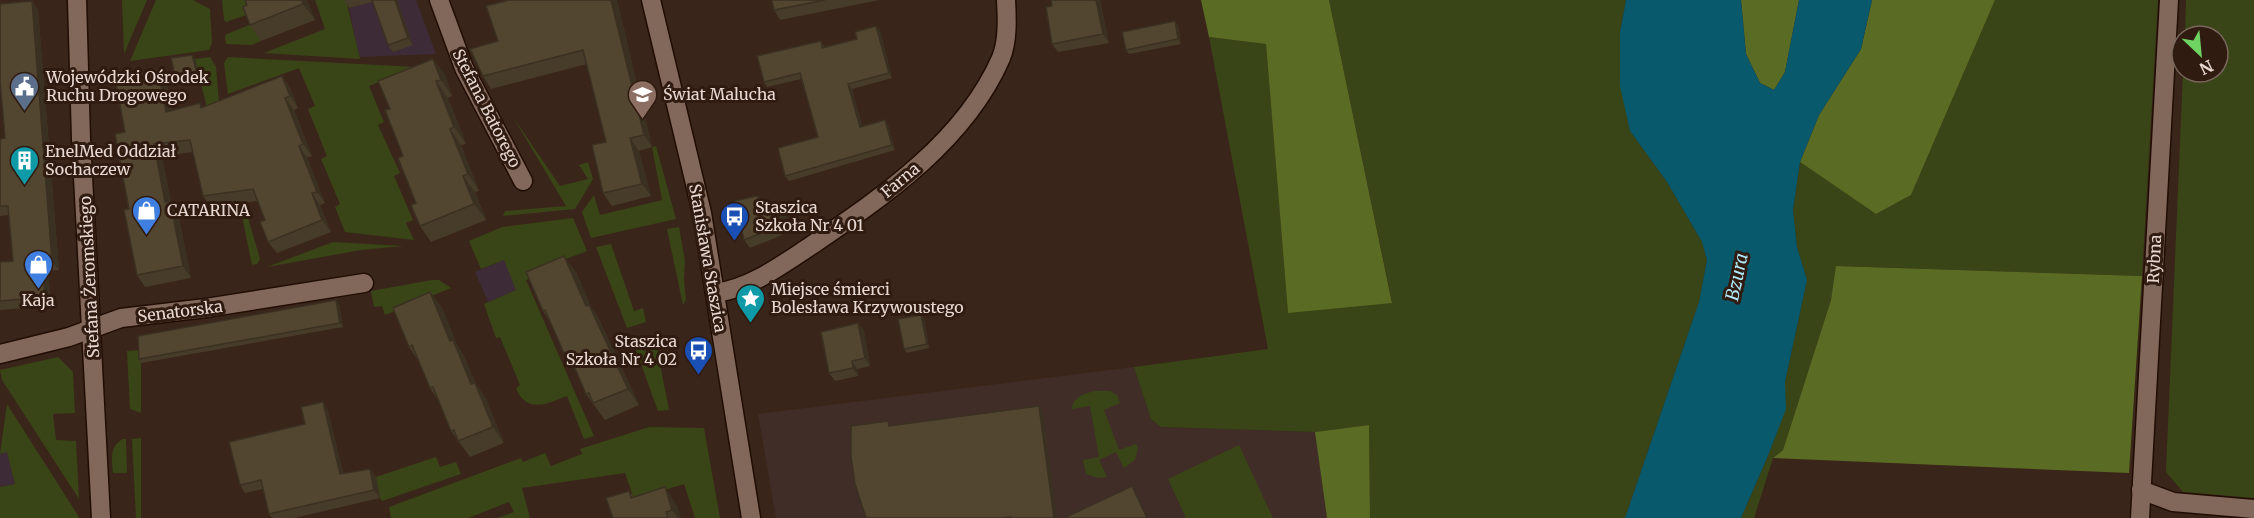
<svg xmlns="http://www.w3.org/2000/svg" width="2254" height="518" font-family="Merriweather,serif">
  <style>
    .industrial { fill: #3d2c37 }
    .education { fill: #402d27 }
    .green { fill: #394516 }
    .forest { fill: #5a6b23 }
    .water { fill: #07596b }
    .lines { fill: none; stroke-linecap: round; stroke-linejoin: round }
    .street-casing { stroke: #210d04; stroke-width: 21 }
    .secondary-casing { stroke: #210d04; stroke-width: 21 }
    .street { stroke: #81685b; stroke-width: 18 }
    .secondary { stroke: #81685b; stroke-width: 18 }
    .wall { fill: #473c29 }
    .shaded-wall { fill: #3a3122 }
    .building { fill: #534630; stroke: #3a3122; stroke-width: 1.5 }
    .labels { text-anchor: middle; stroke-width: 6; stroke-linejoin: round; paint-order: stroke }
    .poi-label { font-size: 16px; fill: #e7d9d2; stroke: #301b11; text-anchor: start }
    .street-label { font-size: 16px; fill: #e7d9d2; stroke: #301b11 }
    .water-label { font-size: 18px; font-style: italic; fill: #b1eafa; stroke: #301b11 }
  </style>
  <rect width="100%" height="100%" fill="#3a251a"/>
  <g class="industrial">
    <polygon points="378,0 416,0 436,54 359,57 349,8"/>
    <polygon points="504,260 517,290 488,302 475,272"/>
    <polygon points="7,452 15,484 0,487 0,454"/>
  </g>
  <polygon class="education" points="1134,367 1151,419 1161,427 1315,432 1327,518 776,518 758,414"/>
  <g class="green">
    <polygon points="122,0 147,0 124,54"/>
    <polygon points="156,0 193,0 210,9 212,43 209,50 130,61"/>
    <polygon points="222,0 250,0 255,12 226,22 224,20"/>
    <polygon points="315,0 346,0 360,59 264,53 325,29"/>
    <polygon points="1329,0 1626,0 1620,32 1630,131 1667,182 1702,242 1707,260 1699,302 1625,518 1370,518 1369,425 1315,432 1161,427 1151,419 1134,367 1268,349 1209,37 1266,44 1288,312 1392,302"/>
    <polygon points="1995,0 2158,0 2142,276 1837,266 1831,300 1783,450 1773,458 1754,518 1741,518 1767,458 1785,409 1785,382 1807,280 1797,247 1793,210 1800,162 1876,214 1911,195"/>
    <polygon points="2186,0 2254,0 2254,498 2183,492 2166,472 2183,72 2218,72 2218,36 2185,36"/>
    <polygon points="254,23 261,41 252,45 226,44 225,36 227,34"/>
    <polygon points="210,57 216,67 222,139 217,149 195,59"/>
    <polygon points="228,57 417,67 369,86 384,122 378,125 400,173 394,176 413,220 406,223 414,240 345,232 335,207 340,204 321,159 327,156 308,109 315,106 299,68 228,94 224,63"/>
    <polygon points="513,117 560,186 588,179 579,165 588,162 593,179 575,209 503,216 505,211 566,206"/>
    <polygon points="656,146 676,219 591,238 582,212 594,195 600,215 662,200 652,147"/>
    <polygon points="241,211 246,211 260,259 257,264 252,265"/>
    <path d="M573,218L587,251L547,266L549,271L526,280L594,436L584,439L567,396C547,404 526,414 516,388L520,385L500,337L496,338L484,304L516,290L504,260L481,269L469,241L502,227Z"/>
    <polygon points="679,227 685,261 684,280 686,300 683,305 667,229"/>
    <polygon points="333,242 404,246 361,250 267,267"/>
    <polygon points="611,244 634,311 643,308 646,322 627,328 596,247"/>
    <polygon points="432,280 439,280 451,288 385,315 382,306 374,307 371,291"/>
    <polygon points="640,337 640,349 646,351 657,349 669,410 658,411 632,339"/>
    <polygon points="141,350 141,413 130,409 127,351"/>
    <polygon points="58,357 73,372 75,413 53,414 56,440 76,441 79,499 2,380 0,370"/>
    <path d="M1095,391H1110L1117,395L1120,403L1104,410L1119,450L1136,444L1138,448L1135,460L1124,468L1116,452L1099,460L1107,477L1098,478L1086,474L1083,460L1099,457L1090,406L1072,409C1073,397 1085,393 1095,391Z"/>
    <polygon points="7,404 79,517 78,518 0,518 0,487 15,484 7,452 0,454"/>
    <polygon points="649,427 704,428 720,518 695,518 684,484 634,499 625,473 522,488 530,518 497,518 514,512 509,502 468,518 391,518 389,507 521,458 523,462 545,453 551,466 582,454 580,449"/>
    <polygon points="141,438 141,518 136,518 132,439"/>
    <path d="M123,439H126L127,473H113C112,458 109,447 123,439Z"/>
    <polygon points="1239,445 1273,518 1186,518 1168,479"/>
    <polygon points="436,457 440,467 456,462 461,474 382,501 380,498 376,477"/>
  </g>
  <g class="forest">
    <polygon points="1201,0 1329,0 1392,303 1288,313 1266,44 1209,37"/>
    <polygon points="1741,0 1799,0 1785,72 1774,90 1760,83 1746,54"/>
    <polygon points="1872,0 1995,0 1911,195 1876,214 1800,162 1819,115 1861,49"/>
    <polygon points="1836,266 2142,276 2129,473 1773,458 1783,450 1831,300"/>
    <polygon points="1369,425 1370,518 1327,518 1315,432"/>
  </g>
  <polygon class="water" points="1626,0 1741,0 1746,54 1760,83 1774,90 1785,72 1799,0 1872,0 1861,49 1819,115 1800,162 1793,210 1797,247 1807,280 1785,382 1786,409 1767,458 1741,518 1625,518 1699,302 1707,260 1702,242 1667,182 1630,131 1620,86 1620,32"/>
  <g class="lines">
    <defs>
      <g id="street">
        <polyline points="77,0 81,139 101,518"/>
        <polyline points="439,0 464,68 523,181"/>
        <path d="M715,293C750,289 783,264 812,245C884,196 965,141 1001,58C1008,41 1007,18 1006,0"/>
        <polyline points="0,354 69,337 121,318 206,308 364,283"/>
        <polyline points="2141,490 2173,502 2254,509"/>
        <polyline points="2140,518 2169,0"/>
      </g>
      <polyline id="secondary" points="651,0 702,213 751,518"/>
    </defs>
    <use href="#street" class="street-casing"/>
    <use href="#secondary" class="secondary-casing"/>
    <use href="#street" class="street"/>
    <use href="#secondary" class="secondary"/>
  </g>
  <g class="wall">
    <polygon points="307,0 315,20 261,41 250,25 247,5"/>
    <polygon points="344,0 397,0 413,45 393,52 388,45 373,2 349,8"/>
    <polygon points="509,0 617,0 652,147 639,151 651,196 612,206 603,193 606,142 587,64 491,89 483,76 498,41"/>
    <polygon points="772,0 879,0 780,20 774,10"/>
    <polygon points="1100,0 1109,43 1058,52 1052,44"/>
    <polygon points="32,1 38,10 59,270 48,271 51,306 0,310 0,262 13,261 9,215 0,216 0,139 5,138"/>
    <polygon points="1178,25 1181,44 1129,54 1126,50"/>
    <polygon points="876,26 880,31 892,78 852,89 862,127 888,125 895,150 789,181 785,176 818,137 801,79 767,87 764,82 821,41 824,47 857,39"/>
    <polygon points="195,59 199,76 178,81 175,76"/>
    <polygon points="433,59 445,75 452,96 448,98 466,144 461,145 479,191 475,192 486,220 431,242 420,226 416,203 390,109"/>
    <polygon points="158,69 166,81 172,111 203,108 282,76 290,88 298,108 294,110 312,156 307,158 325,203 320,205 331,232 277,253 268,242 265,220 258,201 211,207 203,196 193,152 162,156 171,203 178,213 191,278 145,287 137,275 129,209 125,132"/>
    <polygon points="788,215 780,227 782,235 750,248 744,240"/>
    <polygon points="576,272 591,307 600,321 639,405 605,420 586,394 575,369 564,353 551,324 543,311"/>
    <polygon points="430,292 442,308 457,345 464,356 476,384 486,399 504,443 470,457 451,431 438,400 430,388 418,360 409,347"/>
    <polygon points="339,304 343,327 141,363 139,359"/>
    <polygon points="921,315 924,319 929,348 907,353 904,349"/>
    <polygon points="858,323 864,331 870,366 857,369 858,376 835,381 829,373"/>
    <polygon points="328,411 343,474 370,469 376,477 380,498 294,518 272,518 269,514 263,489 245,493 240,485 305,424"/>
    <polygon points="629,491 634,497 676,504 681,518 613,518"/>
  </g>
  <g class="shaded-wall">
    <polygon points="302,0 307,0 315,20 303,4"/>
    <polygon points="395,0 397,0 413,45 408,38"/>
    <polygon points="611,0 617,0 652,147 644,135"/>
    <polygon points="1096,0 1100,0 1109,43 1103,34"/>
    <polygon points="32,1 38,10 59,270 52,261"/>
    <polygon points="1175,21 1178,25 1181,44 1178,39"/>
    <polygon points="876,26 880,31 892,78 889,73"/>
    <polygon points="192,55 195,59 199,76 197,72"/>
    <polygon points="433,59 445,75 452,96 441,80"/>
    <polygon points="158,69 166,81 174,124 166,112"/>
    <polygon points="282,76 290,88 298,108 290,96"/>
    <polygon points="436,81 448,98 466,144 454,127"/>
    <polygon points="848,84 852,89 864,132 860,127"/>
    <polygon points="285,98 294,110 312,156 303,144"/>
    <polygon points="885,120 888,125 895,150 892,145"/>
    <polygon points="450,129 461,145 479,191 468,174"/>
    <polygon points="630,138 639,151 651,196 642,184"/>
    <polygon points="154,144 162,156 171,203 178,213 191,278 183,266 165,202"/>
    <polygon points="299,146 307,158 325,203 317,192"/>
    <polygon points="463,176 475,192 486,220 474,204"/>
    <polygon points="312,193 320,205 331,232 322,220"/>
    <polygon points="782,207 788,215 780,227 782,235 776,227 774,219"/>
    <polygon points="564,256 576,272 591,307 600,321 639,405 628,389 586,306"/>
    <polygon points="42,262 48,271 51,306 45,297"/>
    <polygon points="430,292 442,308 457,345 464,356 476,384 486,399 504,443 493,427 471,384 450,341"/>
    <polygon points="336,300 339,304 343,327 340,323"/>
    <polygon points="921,315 924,319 929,348 927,344"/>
    <polygon points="858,323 864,331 870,366 865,358"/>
    <polygon points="852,361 857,369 858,376 853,368"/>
    <polygon points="323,402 328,411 346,483 340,474"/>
    <polygon points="1039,406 1043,412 1057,518 1054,518"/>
    <polygon points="370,469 376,477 380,498 374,490"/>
    <polygon points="1132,486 1136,491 1148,518 1147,518"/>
    <polygon points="665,487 676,504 681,518 678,518 672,510"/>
  </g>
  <g class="building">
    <polygon points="245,0 302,0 303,4 250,25 243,7 247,5"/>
    <polygon points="372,0 395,0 408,38 388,45"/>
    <polygon points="509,0 611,0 644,135 630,138 642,184 603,193 592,145 606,142 583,50 483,76 470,49 498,41 486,6"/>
    <polygon points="772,0 825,0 774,10"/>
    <polygon points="1051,0 1096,0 1103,34 1052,44 1046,7 1052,6"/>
    <polygon points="32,1 52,261 42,262 45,297 0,301 0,262 13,261 8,206 0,206 0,139 5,138 0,80 0,4"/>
    <polygon points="1175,21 1178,39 1126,50 1122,32"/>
    <polygon points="876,26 889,73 848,84 860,127 885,120 892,145 785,176 778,148 818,137 800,73 764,82 757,56 821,41 822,48 857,39 855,32"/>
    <polygon points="192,55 197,72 175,76 171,58"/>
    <polygon points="433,59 441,80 436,81 454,127 450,129 468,174 463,176 474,204 420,226 411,205 416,203 398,158 403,156 385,110 390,109 378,81"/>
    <polygon points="158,69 166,112 200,103 201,108 282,76 290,96 285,98 303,144 299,146 317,192 312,193 322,220 268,242 260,222 265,220 253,189 203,196 190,140 154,144 165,202 170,201 183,266 137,275 124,210 129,209 115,134 125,132 115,78"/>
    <polygon points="756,196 782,207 774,219 776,227 744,240 735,201"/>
    <polygon points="564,256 586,306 589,305 628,389 593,403 589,393 586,394 568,352 564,353 545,310 543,311 526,272"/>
    <polygon points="430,292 450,341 453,340 471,384 475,383 493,427 458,441 454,430 451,431 433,387 430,388 412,345 409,347 393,308"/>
    <polygon points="336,300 340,323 139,359 138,336"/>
    <polygon points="921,315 927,344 904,349 898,319"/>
    <polygon points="858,323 865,358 852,361 853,368 829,373 821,332"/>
    <polygon points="323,402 340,474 370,469 374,490 269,514 261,480 240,485 229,442 305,424 301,407"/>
    <polygon points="1039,406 1054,518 1012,518 1011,517 1001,518 866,518 855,484 851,456 851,426 888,421 889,426"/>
    <polygon points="1132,486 1147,518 1064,518"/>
    <polygon points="665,487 672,510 666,512 668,518 613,518 606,498 629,491 631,498"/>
  </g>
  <defs>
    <symbol id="civic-pin" viewBox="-11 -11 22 30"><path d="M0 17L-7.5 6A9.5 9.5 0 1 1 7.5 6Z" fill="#5c6f8a" stroke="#301b11"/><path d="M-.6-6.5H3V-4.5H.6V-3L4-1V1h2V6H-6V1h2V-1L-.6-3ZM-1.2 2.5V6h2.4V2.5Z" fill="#fff"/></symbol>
    <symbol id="school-pin" viewBox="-11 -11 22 30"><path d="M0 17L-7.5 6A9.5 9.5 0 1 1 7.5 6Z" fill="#8d6e63" stroke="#301b11"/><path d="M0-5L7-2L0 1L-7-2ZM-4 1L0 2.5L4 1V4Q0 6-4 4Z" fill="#fff"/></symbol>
    <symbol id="building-pin" viewBox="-11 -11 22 30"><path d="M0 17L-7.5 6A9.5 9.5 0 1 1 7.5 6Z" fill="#0f9aa8" stroke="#301b11"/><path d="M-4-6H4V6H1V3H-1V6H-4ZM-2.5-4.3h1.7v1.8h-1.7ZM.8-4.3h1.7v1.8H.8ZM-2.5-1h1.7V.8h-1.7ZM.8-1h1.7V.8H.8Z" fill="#fff"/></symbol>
    <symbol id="shop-pin" viewBox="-11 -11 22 30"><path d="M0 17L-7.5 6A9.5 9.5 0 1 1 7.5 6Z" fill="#3f7fe0" stroke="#301b11"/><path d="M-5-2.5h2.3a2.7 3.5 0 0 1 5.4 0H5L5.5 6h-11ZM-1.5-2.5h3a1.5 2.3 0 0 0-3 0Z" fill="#fff"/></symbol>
    <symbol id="bus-pin" viewBox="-11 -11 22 30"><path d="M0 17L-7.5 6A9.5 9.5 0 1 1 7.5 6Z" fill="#1a4fb4" stroke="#301b11"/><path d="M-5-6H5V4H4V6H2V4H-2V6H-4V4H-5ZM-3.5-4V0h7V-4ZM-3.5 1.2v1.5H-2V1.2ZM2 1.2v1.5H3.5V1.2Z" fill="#fff"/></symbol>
    <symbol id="sight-pin" viewBox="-11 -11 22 30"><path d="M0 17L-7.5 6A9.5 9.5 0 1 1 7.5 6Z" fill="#0f9aa8" stroke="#301b11"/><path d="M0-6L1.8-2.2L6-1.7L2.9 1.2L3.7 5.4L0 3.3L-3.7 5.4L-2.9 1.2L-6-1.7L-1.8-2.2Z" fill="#fff"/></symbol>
  </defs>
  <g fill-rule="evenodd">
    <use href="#civic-pin" x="8" y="70" width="33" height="45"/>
    <use href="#school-pin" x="626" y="78" width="33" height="45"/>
    <use href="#building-pin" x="8" y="144" width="33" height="45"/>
    <use href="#shop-pin" x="130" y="194" width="33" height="45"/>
    <use href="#bus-pin" x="718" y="200" width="33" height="45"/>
    <use href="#shop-pin" x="22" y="248" width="33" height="45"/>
    <use href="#sight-pin" x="734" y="282" width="33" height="45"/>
    <use href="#bus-pin" x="682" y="334" width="33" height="45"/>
  </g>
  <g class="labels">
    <g class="poi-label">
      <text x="46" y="83">Wojewódzki Ośrodek<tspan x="46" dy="18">Ruchu Drogowego</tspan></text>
      <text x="663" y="100">Świat Malucha</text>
      <text x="45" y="157">EnelMed Oddział<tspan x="45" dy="18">Sochaczew</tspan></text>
      <text x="755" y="213">Staszica<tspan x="755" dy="18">Szkoła Nr 4 01</tspan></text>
      <text x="167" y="216">CATARINA</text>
      <text x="771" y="295">Miejsce śmierci<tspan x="771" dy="18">Bolesława Krzywoustego</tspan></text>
      <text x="38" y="306" text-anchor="middle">Kaja</text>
      <text x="677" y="347" text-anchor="end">Staszica<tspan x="677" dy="18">Szkoła Nr 4 02</tspan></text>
    </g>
    <g class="street-label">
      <text transform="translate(487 108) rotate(63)" y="6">Stefana Batorego</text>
      <text transform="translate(900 180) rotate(-40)" y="6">Farna</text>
      <text transform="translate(708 258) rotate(80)" y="6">Stanisława Staszica</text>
      <text transform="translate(2154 259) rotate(-87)" y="6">Rybna</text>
      <text transform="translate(89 277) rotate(-93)" y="6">Stefana Żeromskiego</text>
      <text transform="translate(180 311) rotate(-7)" y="6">Senatorska</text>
    </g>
    <g class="water-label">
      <text transform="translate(1737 277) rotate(-78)" y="6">Bzura</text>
    </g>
  </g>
  <g transform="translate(2200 54) rotate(154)"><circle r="28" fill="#301b11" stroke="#79675e" stroke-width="1.5"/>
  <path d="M0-4.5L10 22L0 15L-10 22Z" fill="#6ed360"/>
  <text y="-9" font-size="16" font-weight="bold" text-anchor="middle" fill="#e7d9d2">N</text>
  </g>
</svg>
